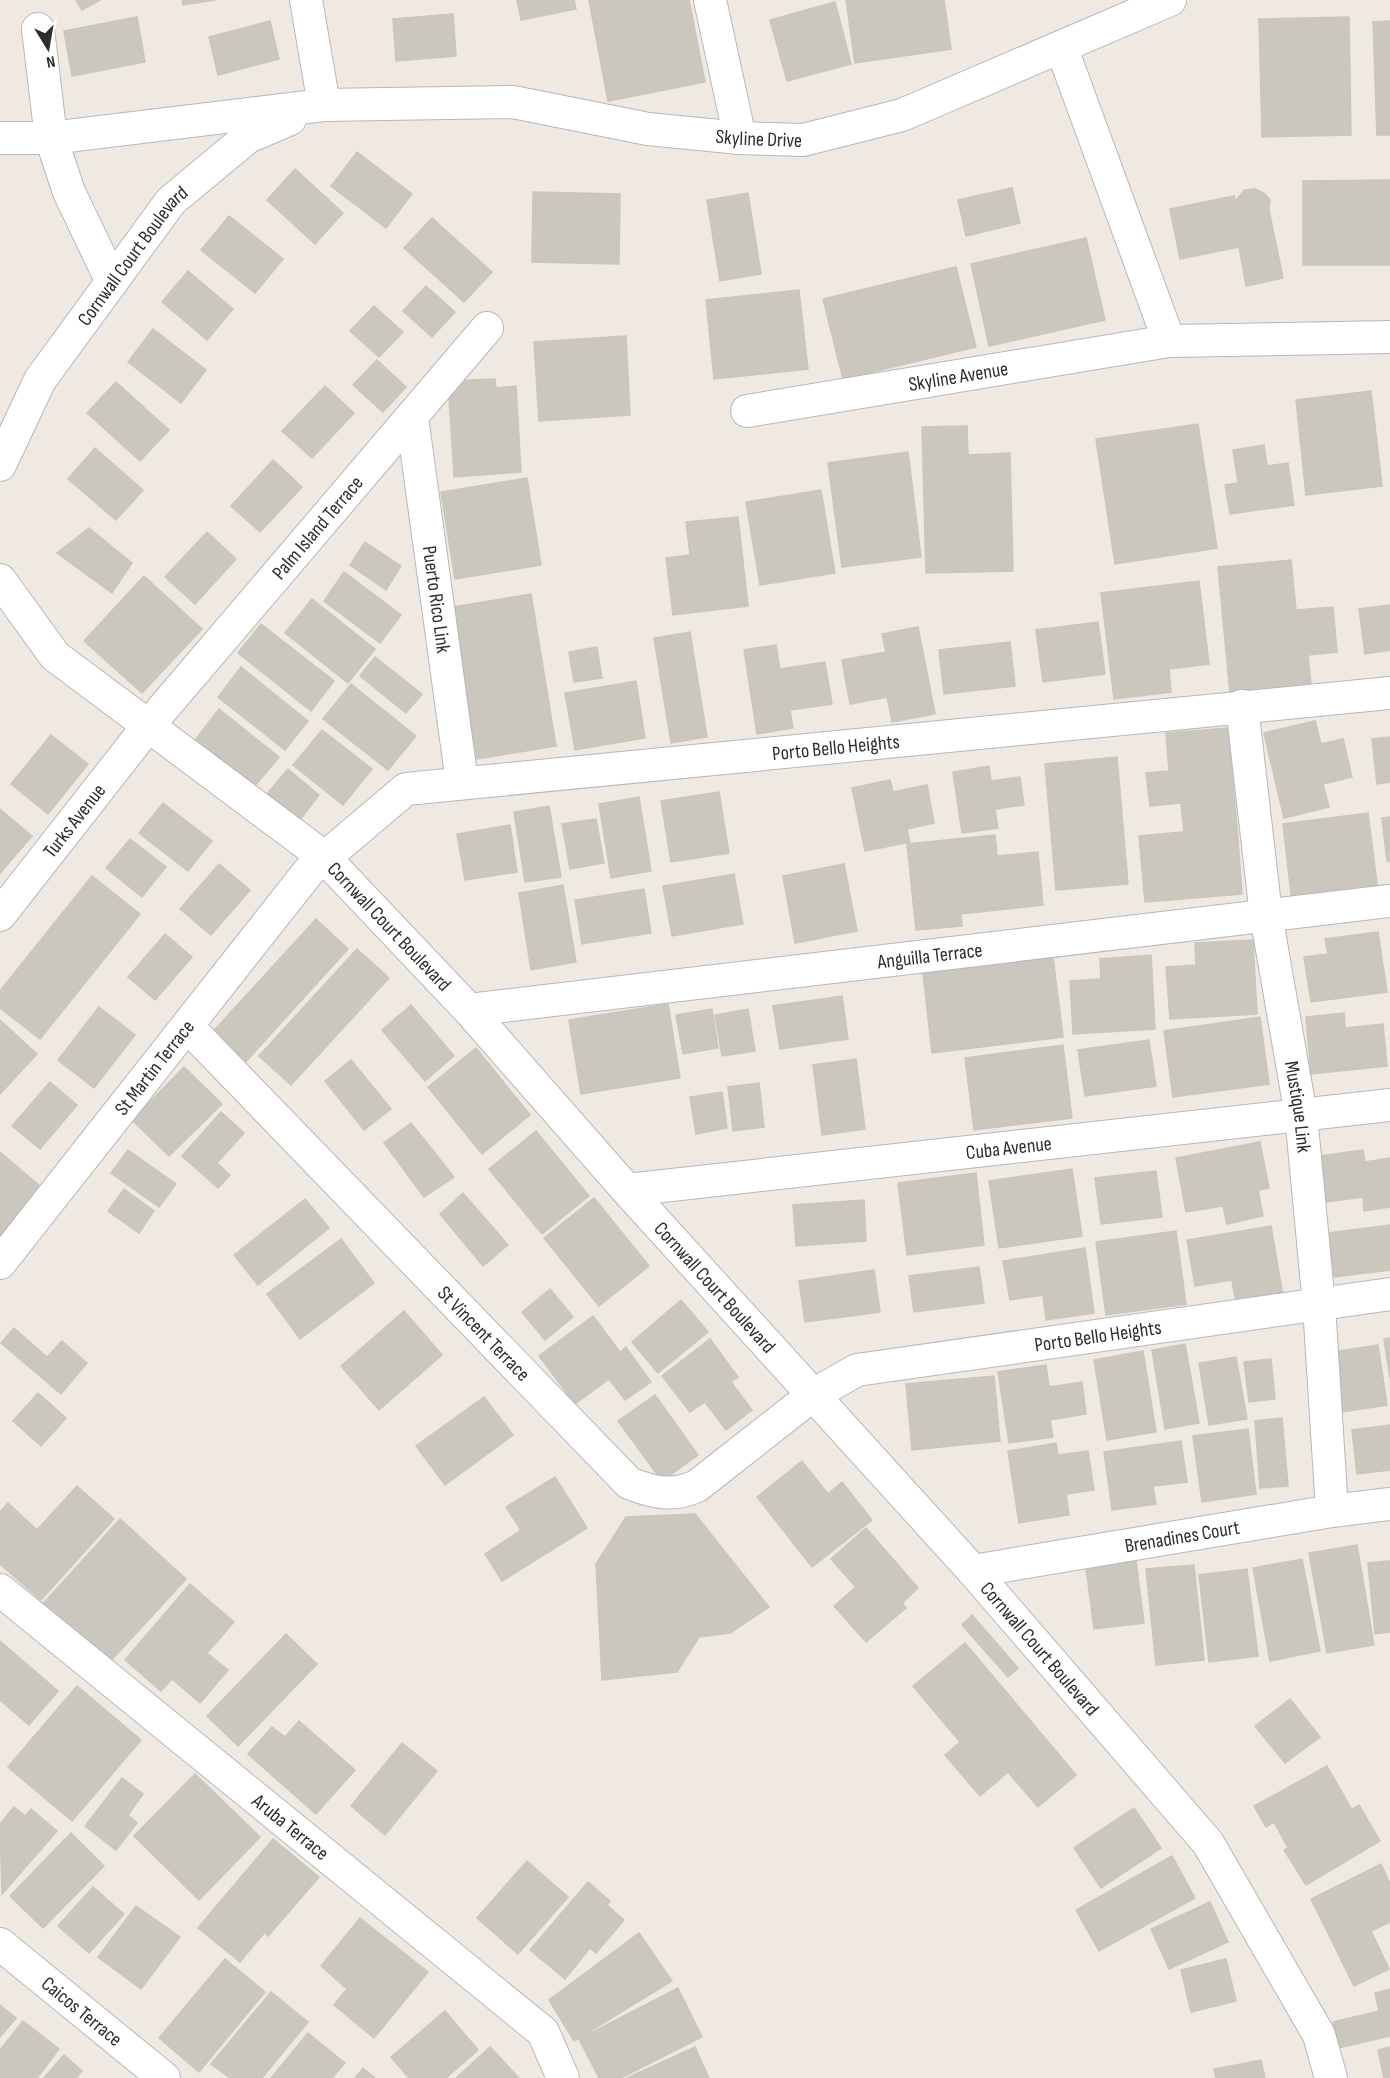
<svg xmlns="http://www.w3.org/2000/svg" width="1390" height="2078" font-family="'Sofia Sans Condensed',sans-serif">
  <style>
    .building { fill: #cbc7bf; stroke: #cbc5ba; stroke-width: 1.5 }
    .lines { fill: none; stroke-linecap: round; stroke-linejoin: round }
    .street-casing { stroke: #b4b7c1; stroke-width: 34 }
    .street { stroke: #fff; stroke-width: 32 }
    .labels { text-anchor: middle; stroke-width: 4.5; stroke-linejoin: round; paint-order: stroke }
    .street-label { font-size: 20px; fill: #2e2e2e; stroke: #fff }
  </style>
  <rect width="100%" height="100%" fill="#efe9e1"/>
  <g class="building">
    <polygon points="76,0 100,0 82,10"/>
    <polygon points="182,0 215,0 183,5"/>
    <polygon points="517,0 574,0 576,9 521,20"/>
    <polygon points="589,0 689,0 705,82 608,101"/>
    <polygon points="846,0 944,0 951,49 855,63"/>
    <polygon points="835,2 851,64 787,81 770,20"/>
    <polygon points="453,14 456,56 396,61 393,19"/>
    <polygon points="137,17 145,62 72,76 64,31"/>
    <polygon points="1349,17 1351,135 1262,137 1259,19"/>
    <polygon points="270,21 279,59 218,75 209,37"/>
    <polygon points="1390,21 1390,135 1377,135 1373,22"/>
    <polygon points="357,152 412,194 386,228 331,186"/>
    <polygon points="295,169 343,213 315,244 267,200"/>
    <polygon points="1390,180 1390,265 1303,265 1303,181"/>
    <polygon points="1012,188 1020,223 966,236 958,200"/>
    <polygon points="1255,189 1264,193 1270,200 1269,210 1283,278 1246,286 1239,247 1180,259 1170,209 1234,196 1235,201 1245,190"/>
    <polygon points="533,192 620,194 619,264 532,262"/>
    <polygon points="748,193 761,274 720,281 707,200"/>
    <polygon points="229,216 283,259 255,293 201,250"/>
    <polygon points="432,218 492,272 464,302 404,248"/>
    <polygon points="1086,238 1105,320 989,346 971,264"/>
    <polygon points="956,267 976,347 843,379 823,299"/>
    <polygon points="188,271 233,309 207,340 162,302"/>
    <polygon points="426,286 455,312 432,337 403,311"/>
    <polygon points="799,290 808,369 714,379 706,300"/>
    <polygon points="374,306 403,332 379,357 350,331"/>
    <polygon points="153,329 206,370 181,403 128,362"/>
    <polygon points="626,336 630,415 539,421 534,342"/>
    <polygon points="377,360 406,387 383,412 353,385"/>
    <polygon points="495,379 496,388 516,386 521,472 454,477 448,381"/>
    <polygon points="116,382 169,430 140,461 87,413"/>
    <polygon points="325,386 354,413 312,458 282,431"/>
    <polygon points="1371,391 1382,486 1306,495 1296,400"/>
    <polygon points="1198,424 1217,548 1115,564 1096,439"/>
    <polygon points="967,426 968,455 1010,453 1013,571 926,573 922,427"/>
    <polygon points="1264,445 1267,466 1288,463 1294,505 1230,514 1225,485 1238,483 1233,450"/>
    <polygon points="95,448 143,490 116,520 68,479"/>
    <polygon points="908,452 921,557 842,567 828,463"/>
    <polygon points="273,460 302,487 260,532 231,506"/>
    <polygon points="527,478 541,565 455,579 441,492"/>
    <polygon points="821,490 835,573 760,585 746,502"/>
    <polygon points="738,517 748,606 673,615 666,558 690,555 686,522"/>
    <polygon points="89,528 132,563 112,593 57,553"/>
    <polygon points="207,532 236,559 195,604 165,577"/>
    <polygon points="365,542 401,566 386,590 350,565"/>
    <polygon points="1291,560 1296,610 1333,607 1337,652 1308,655 1311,685 1230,693 1218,567"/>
    <polygon points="344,572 401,615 380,643 324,601"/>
    <polygon points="144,576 202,629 142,693 84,641"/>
    <polygon points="1199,581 1209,664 1169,669 1171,692 1114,699 1101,593"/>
    <polygon points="531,594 556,746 477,759 453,607"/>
    <polygon points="312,599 375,649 348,683 285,633"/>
    <polygon points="1390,605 1390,650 1365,654 1359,609"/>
    <polygon points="1098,622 1105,674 1043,682 1036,630"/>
    <polygon points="261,624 334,681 311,711 238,653"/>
    <polygon points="918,627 935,714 892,722 887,697 850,704 842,660 886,652 882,634"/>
    <polygon points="690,632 707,737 671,743 654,638"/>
    <polygon points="1010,642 1015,686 944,694 939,650"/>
    <polygon points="776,645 780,669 825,662 832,704 790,710 793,728 757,734 744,650"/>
    <polygon points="597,647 602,678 574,682 569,652"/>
    <polygon points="375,657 422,694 406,713 360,676"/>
    <polygon points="241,667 308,721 285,750 218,697"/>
    <polygon points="636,681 645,738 575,750 565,693"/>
    <polygon points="351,684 416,736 388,770 323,719"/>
    <polygon points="219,709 279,757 254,787 195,740"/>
    <polygon points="1315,721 1321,744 1343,739 1352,777 1323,784 1329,807 1284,818 1264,733"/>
    <polygon points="1228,728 1237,827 1184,832 1181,803 1150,806 1146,773 1169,771 1166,733"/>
    <polygon points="322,730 372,769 343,805 293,765"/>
    <polygon points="51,735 88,764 48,814 11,784"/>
    <polygon points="1390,737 1390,782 1377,784 1372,739"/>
    <polygon points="1117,757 1128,884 1056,890 1045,764"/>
    <polygon points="989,766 991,781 1020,777 1024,805 995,809 998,828 962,833 953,772"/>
    <polygon points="288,769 319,795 300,820 267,794"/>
    <polygon points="890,780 893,792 927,785 934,823 907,829 910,842 865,851 852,788"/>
    <polygon points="719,792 729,853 671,862 661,801"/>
    <polygon points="639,797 651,871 611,878 599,804"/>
    <polygon points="163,803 212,841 188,871 139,833"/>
    <polygon points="549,806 561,877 525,882 514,812"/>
    <polygon points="0,809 32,836 0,873"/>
    <polygon points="1368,813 1378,892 1292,903 1283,824"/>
    <polygon points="1390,817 1390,861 1387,861 1382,818"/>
    <polygon points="596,819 604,863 570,869 562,824"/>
    <polygon points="510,825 517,872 465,880 457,834"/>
    <polygon points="1237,827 1242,894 1145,902 1139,836"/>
    <polygon points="995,835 997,856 1038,852 1043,905 961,914 962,926 916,930 907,844"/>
    <polygon points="130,839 166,867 142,897 106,868"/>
    <polygon points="219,864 250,890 211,935 180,909"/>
    <polygon points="844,864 857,931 795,943 783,876"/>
    <polygon points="734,874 743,924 672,936 663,886"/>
    <polygon points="92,876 140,914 40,1039 0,1008 0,991"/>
    <polygon points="563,885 576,962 531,970 519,893"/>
    <polygon points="644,889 651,933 582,944 575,900"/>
    <polygon points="316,919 348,949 242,1066 209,1036"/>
    <polygon points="1378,932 1387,992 1311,1002 1304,957 1328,954 1325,939"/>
    <polygon points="165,934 192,957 155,1000 128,977"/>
    <polygon points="1253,940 1257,1014 1170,1019 1166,967 1196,965 1195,943"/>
    <polygon points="357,949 389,978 291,1085 259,1056"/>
    <polygon points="1151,955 1155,1029 1073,1034 1070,981 1101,979 1100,959"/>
    <polygon points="1053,957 1063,1037 932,1053 923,973"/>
    <polygon points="842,996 848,1039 780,1049 773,1006"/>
    <polygon points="668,1004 680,1078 581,1094 569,1020"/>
    <polygon points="411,1005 454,1056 425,1081 382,1030"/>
    <polygon points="99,1007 135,1035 94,1088 58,1060"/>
    <polygon points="712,1009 718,1048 683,1054 676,1015"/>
    <polygon points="748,1009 755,1051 722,1056 715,1015"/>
    <polygon points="1344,1013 1345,1028 1383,1024 1387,1066 1311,1074 1306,1017"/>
    <polygon points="1260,1017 1269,1084 1173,1097 1164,1031"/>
    <polygon points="0,1020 37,1054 0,1094"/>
    <polygon points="1149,1040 1156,1086 1085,1096 1078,1050"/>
    <polygon points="1063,1045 1072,1118 974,1130 965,1058"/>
    <polygon points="476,1048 530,1115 482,1154 428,1087"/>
    <polygon points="856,1059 865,1129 822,1135 813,1065"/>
    <polygon points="351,1060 391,1109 364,1130 325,1081"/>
    <polygon points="184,1067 222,1104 169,1156 132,1120"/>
    <polygon points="50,1082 77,1105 40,1149 12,1126"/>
    <polygon points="759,1083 764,1127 733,1131 728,1087"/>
    <polygon points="722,1092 727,1128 696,1134 690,1097"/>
    <polygon points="221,1112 244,1133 217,1163 230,1175 218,1188 182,1156"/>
    <polygon points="411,1123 454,1177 424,1197 384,1143"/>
    <polygon points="536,1131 589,1196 542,1234 489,1169"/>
    <polygon points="1260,1142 1269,1188 1258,1190 1263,1216 1227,1224 1223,1206 1186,1212 1176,1158"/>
    <polygon points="128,1150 176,1184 159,1207 111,1173"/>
    <polygon points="1363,1150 1365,1162 1390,1158 1390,1207 1364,1211 1363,1197 1327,1202 1320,1156"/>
    <polygon points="0,1152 41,1187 0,1235"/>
    <polygon points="1072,1169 1082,1236 999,1248 989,1181"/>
    <polygon points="1156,1171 1162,1217 1101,1224 1095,1178"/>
    <polygon points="976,1173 984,1245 907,1255 898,1183"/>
    <polygon points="124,1189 154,1211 139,1233 108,1211"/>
    <polygon points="463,1193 508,1245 483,1266 440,1214"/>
    <polygon points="594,1198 649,1266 599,1306 544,1238"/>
    <polygon points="305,1199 329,1228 258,1285 234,1255"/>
    <polygon points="864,1200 866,1241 796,1246 793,1205"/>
    <polygon points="1390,1225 1390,1270 1334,1277 1329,1233"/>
    <polygon points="1271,1226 1283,1296 1236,1303 1232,1280 1195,1286 1187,1240"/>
    <polygon points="1176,1231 1186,1304 1106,1315 1096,1242"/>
    <polygon points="341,1239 374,1283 300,1339 267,1294"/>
    <polygon points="1085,1248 1094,1313 1046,1320 1043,1295 1010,1300 1003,1261"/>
    <polygon points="979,1267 984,1303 914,1312 909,1276"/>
    <polygon points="874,1270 880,1312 805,1322 799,1281"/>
    <polygon points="550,1289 573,1317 545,1340 522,1312"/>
    <polygon points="681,1300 708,1332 658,1373 632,1342"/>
    <polygon points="404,1311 442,1355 379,1410 341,1366"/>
    <polygon points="593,1316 620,1352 626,1347 651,1382 625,1400 609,1379 575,1404 539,1356"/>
    <polygon points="14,1328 47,1357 62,1341 87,1363 61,1394 1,1343"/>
    <polygon points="1390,1338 1390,1378 1384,1339"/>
    <polygon points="710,1339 738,1377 731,1382 752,1410 726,1430 705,1402 690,1412 662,1376"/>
    <polygon points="1185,1344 1199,1423 1165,1429 1152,1350"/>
    <polygon points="1378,1345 1387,1405 1342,1412 1333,1352"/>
    <polygon points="1143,1351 1156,1432 1107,1440 1094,1360"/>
    <polygon points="1236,1357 1247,1419 1209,1425 1199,1363"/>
    <polygon points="1271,1359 1275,1399 1249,1402 1244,1362"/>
    <polygon points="1046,1365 1049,1387 1082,1382 1086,1414 1050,1420 1053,1437 1009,1443 998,1372"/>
    <polygon points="994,1376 1000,1441 912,1450 906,1384"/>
    <polygon points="38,1393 66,1418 41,1446 13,1421"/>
    <polygon points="655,1395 698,1455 662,1481 618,1421"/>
    <polygon points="484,1397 513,1435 445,1485 416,1446"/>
    <polygon points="1282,1418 1288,1486 1260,1488 1255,1421"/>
    <polygon points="1390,1425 1390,1470 1357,1474 1352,1430"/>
    <polygon points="1248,1429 1256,1494 1202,1502 1193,1436"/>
    <polygon points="1181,1441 1187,1482 1153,1486 1156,1504 1112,1510 1104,1452"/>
    <polygon points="1056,1443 1058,1455 1088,1451 1094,1490 1066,1494 1069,1515 1019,1523 1008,1451"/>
    <polygon points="802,1461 828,1494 842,1482 872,1520 812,1567 757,1497"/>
    <polygon points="555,1477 587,1528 502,1581 485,1554 521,1530 506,1507"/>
    <polygon points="77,1486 114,1519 41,1600 0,1564 0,1512 8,1503 37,1530"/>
    <polygon points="695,1514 769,1607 730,1633 699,1637 677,1672 602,1680 596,1564 626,1517"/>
    <polygon points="120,1519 186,1579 108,1664 42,1605"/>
    <polygon points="866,1528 918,1588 902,1603 906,1608 866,1642 834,1606 856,1587 831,1559"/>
    <polygon points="1357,1545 1374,1645 1327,1653 1309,1553"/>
    <polygon points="1302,1559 1320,1651 1270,1661 1253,1568"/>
    <polygon points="1136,1560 1144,1623 1094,1629 1086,1567"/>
    <polygon points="1390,1561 1390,1632 1375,1634 1368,1563"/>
    <polygon points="1194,1565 1204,1660 1156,1665 1146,1569"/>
    <polygon points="1247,1569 1258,1656 1209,1662 1199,1575"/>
    <polygon points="190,1584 234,1622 207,1653 228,1670 200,1703 172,1679 161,1691 125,1660"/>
    <polygon points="972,1615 1018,1668 1008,1677 962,1625"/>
    <polygon points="286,1634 317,1664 238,1746 207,1716"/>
    <polygon points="0,1641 58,1691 29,1725 0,1700"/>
    <polygon points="965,1643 1076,1775 1038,1807 1008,1772 980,1796 945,1755 960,1742 913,1686"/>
    <polygon points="77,1686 141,1740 72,1821 8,1767"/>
    <polygon points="1290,1699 1320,1737 1285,1763 1255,1726"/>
    <polygon points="299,1721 355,1770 316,1814 248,1754 272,1727 285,1737"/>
    <polygon points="402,1743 437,1771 385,1835 351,1806"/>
    <polygon points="1327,1766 1352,1810 1287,1846 1274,1822 1266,1827 1254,1806"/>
    <polygon points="195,1774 260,1837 199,1900 134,1836"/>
    <polygon points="122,1778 143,1794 128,1815 137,1823 116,1850 85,1826"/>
    <polygon points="1359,1805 1380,1841 1306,1885 1284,1850"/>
    <polygon points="14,1807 25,1816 31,1809 57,1831 2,1894 0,1824"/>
    <polygon points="1134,1808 1161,1848 1101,1888 1074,1848"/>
    <polygon points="71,1833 104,1866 43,1928 10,1896"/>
    <polygon points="273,1839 319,1877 268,1936 265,1932 240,1962 198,1928"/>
    <polygon points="1172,1856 1195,1898 1099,1951 1076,1910"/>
    <polygon points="527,1861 568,1897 518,1954 477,1918"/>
    <polygon points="1381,1864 1390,1884 1390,1922 1371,1931 1389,1969 1354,1986 1311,1899"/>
    <polygon points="588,1882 610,1901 607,1905 624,1920 596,1953 590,1948 565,1979 530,1950"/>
    <polygon points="93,1887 124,1914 89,1953 58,1926"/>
    <polygon points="1210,1902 1228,1942 1169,1969 1151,1929"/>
    <polygon points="136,1906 180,1937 141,1989 98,1957"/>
    <polygon points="360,1918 428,1972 374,2038 334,2005 347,1989 321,1966"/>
    <polygon points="639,1933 672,1981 574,2041 549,2000"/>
    <polygon points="225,1959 265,1992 199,2072 159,2038"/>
    <polygon points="1226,1959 1236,2001 1191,2012 1181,1970"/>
    <polygon points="678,1988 702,2037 621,2078 599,2078 579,2039"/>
    <polygon points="1390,1989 1390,2036 1338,2048 1333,2022 1379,2011 1375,1993"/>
    <polygon points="271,1992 308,2022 262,2078 230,2078 211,2064"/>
    <polygon points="0,2005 16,2018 0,2037"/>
    <polygon points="445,2011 478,2050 446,2078 409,2078 391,2057"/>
    <polygon points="23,2021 59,2049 37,2078 0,2078 0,2050"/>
    <polygon points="308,2033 345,2063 332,2078 271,2078"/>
    <polygon points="490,2047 519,2078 456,2078"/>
    <polygon points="695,2047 709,2078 627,2078"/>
    <polygon points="1390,2047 1390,2078 1384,2078 1378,2050"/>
    <polygon points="64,2055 82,2071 76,2078 44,2078"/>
    <polygon points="1261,2060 1265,2078 1216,2078 1214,2069"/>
    <polygon points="363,2068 375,2078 355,2078"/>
  </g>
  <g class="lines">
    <defs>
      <g id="street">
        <polyline points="306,0 324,105"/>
        <polyline points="710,0 740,138"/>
        <polyline points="38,29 51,138 69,192 112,282"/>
        <polyline points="1062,49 1169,341"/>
        <path id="s1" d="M0,138H51L324,105L513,102L648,129L740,138L803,140L902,115L1170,0"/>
        <path id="s2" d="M747,411L1169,341L1390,337"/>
        <path id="s3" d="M412,417L462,782"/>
        <path id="s4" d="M0,465L40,380L171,201L248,137L290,119"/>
        <path id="s5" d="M0,580L55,656L324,857L469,1010L627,1190L973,1571L1208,1843L1319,2035L1331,2078"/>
        <path id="s6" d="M1242,706L1266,915L1301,1115L1319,1305L1332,1511"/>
        <path id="s7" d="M0,915L148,726L487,328"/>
        <path id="s8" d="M469,1010L1390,901"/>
        <path id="s9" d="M188,1027L629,1483C654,1493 672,1497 697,1486L813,1395L857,1370L1390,1294"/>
        <path id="s10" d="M627,1190L1390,1105"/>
        <path id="s11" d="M0,1263L309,871L406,789L1390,693"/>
        <path id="s12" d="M973,1571L1332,1511L1390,1504"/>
        <path id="s13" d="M0,1590L543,2032L563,2078"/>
        <path id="s14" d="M0,1944L164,2078"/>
      </g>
    </defs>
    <use href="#street" class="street-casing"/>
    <use href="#street" class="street"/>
  </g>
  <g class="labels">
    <g class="street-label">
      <text dy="7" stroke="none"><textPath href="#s1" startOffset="764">Skyline Drive</textPath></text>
      <text dy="7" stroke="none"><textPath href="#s4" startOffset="249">Cornwall Court Boulevard</textPath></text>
      <text dy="7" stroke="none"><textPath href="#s2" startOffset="214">Skyline Avenue</textPath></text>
      <text dy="7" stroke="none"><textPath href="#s7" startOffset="501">Palm Island Terrace</textPath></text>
      <text dy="7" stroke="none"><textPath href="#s3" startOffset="184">Puerto Rico Link</textPath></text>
      <text dy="7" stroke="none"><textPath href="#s11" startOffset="1058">Porto Bello Heights</textPath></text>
      <text dy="7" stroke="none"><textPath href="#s7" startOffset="120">Turks Avenue</textPath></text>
      <text dy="7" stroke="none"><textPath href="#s5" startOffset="525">Cornwall Court Boulevard</textPath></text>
      <text dy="7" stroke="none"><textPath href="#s8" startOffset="464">Anguilla Terrace</textPath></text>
      <text dy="7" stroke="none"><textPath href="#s11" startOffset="249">St Martin Terrace</textPath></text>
      <text dy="7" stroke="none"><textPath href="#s6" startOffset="405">Mustique Link</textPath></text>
      <text dy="7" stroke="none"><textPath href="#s10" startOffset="384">Cuba Avenue</textPath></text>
      <text dy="7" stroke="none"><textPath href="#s5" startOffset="1011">Cornwall Court Boulevard</textPath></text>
      <text dy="7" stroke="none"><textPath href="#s9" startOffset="426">St Vincent Terrace</textPath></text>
      <text dy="7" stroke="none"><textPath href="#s9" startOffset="1146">Porto Bello Heights</textPath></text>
      <text dy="7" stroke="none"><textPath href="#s12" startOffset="212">Brenadines Court</textPath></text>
      <text dy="7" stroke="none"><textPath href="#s5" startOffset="1497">Cornwall Court Boulevard</textPath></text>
      <text dy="7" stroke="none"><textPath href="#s13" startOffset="375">Aruba Terrace</textPath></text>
      <text dy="7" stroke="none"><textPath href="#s14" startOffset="106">Caicos Terrace</textPath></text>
    </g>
  </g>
  <g transform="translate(48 48) rotate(169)" stroke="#ffffff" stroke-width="4.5" paint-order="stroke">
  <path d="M0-4.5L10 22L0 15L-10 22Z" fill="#2e2e2e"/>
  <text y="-9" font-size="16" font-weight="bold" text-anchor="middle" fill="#2e2e2e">N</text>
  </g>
</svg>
